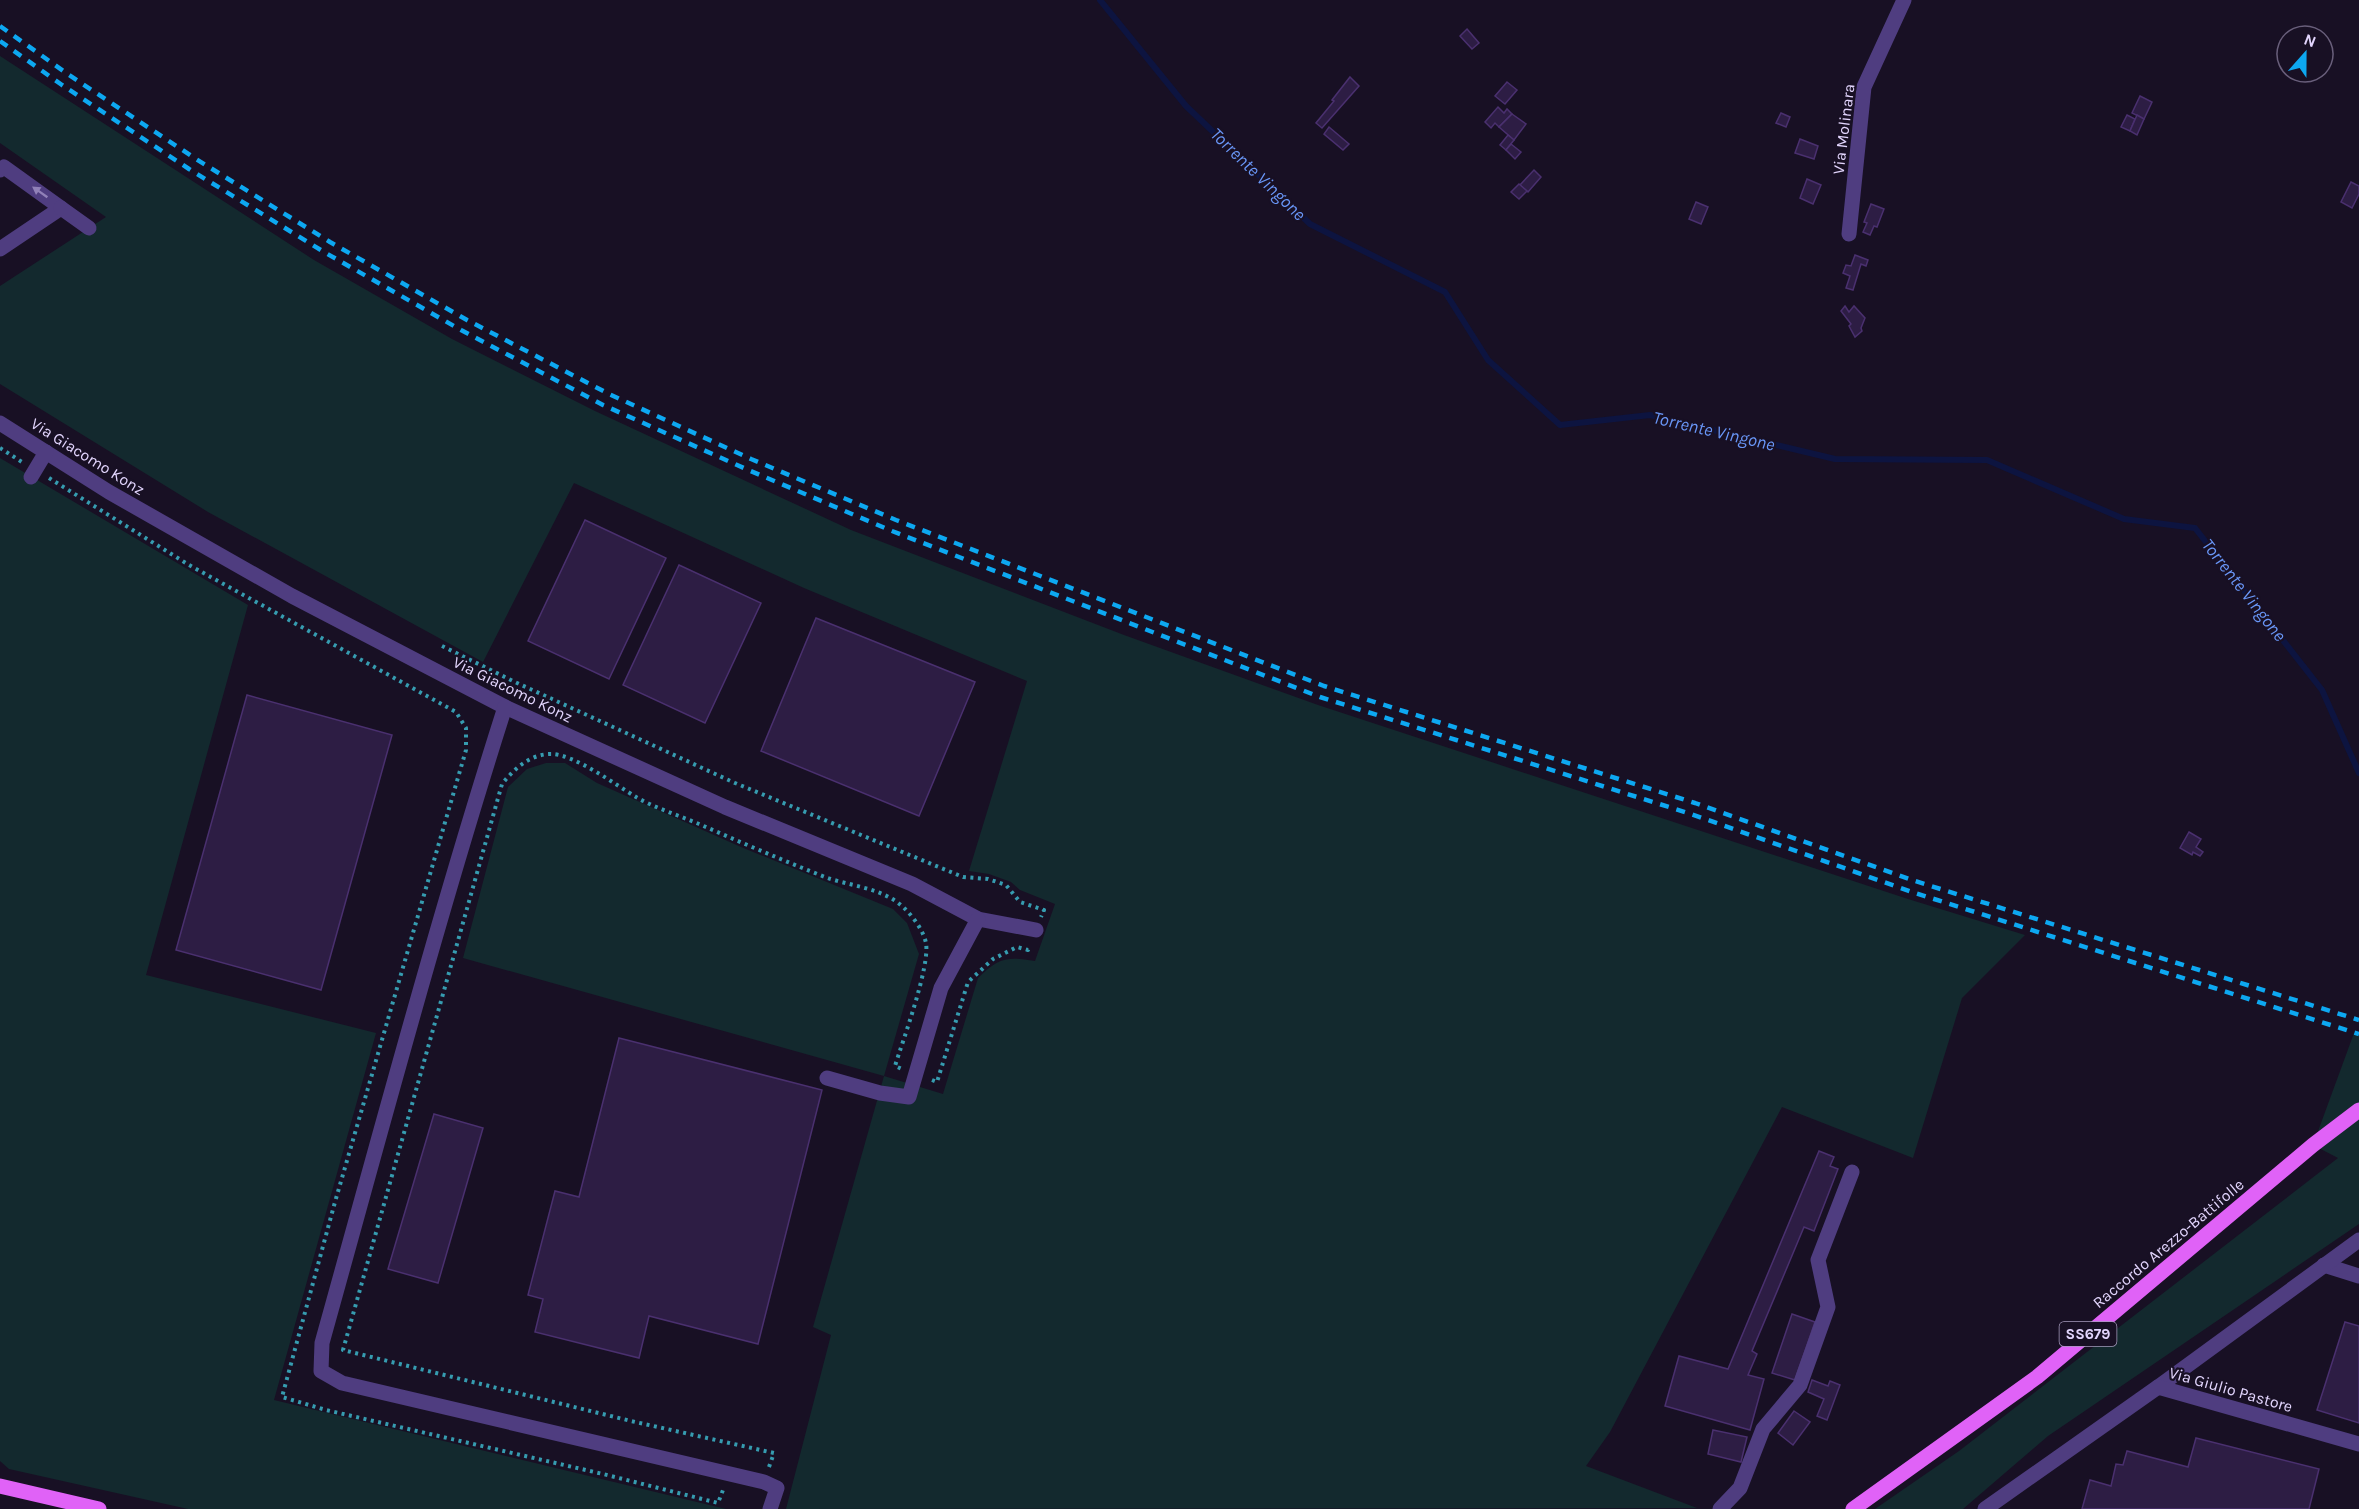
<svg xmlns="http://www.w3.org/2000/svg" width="2359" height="1509" font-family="Karla,sans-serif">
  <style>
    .green { fill: #13292e }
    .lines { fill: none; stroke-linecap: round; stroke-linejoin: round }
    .stream { stroke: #0d1440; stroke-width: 6 }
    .building { fill: #2d1d44; stroke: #4a306f; stroke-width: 1.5 }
    .path { stroke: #369cb0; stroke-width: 4; stroke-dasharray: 3 4.5; stroke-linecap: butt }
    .minor { stroke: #4f3d80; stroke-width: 15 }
    .major { stroke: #e062f7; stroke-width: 15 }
    .rail { stroke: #0da8f1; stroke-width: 4.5; stroke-dasharray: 9 8; stroke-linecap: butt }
    .oneway { fill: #9181b8 }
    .labels { text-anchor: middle; stroke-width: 4.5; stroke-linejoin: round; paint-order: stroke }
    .shield { fill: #181024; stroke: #a59abc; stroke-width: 1.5 }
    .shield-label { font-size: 15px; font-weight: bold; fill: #e2d5fd }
    .street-label { font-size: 16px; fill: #e2d5fd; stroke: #181024 }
    .water-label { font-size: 18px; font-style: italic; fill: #6996f7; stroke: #181024 }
  </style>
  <rect width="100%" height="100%" fill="#181024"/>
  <g class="green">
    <path d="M0,56L314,260L452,339L595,411L851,530L1124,635L1318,705L1908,899L2025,935L1962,998L1913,1158L1782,1107L1610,1432L1586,1466L1697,1508L786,1509L831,1335L813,1327L884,1076L463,958L508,787L527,769L546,763H565L597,783L741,847L893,909L907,923L919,954L884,1076L943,1094L978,978C998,958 1007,956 1035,961L1055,904L1020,890L1011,882L989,874L969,871L1027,681L804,588L574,483L483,662L208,512L0,384V286L106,217L0,143Z"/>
    <polygon points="0,458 248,605 146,975 376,1033 274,1400 726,1509 188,1509 9,1469 0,1461"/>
    <polygon points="2354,1033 2359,1034 2359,1224 2048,1436 1963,1509 1875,1509 1959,1451 2338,1158 2313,1145"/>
  </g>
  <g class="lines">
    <polyline class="stream" points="1100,0 1186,106 1310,224 1445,292 1488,360 1560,425 1650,415 1835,459 1987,460 2124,519 2195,528 2322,690 2359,773"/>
  </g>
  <g class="building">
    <polygon points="1467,29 1479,43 1472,49 1460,36"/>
    <polygon points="1350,77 1359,86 1322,128 1316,123 1334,101 1332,100"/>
    <polygon points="1507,82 1517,90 1505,104 1495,96"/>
    <polygon points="2140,96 2152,102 2144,119 2132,113"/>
    <polygon points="1498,107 1504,113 1507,109 1512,114 1499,127 1495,123 1491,128 1485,122"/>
    <polygon points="1781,113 1790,117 1786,127 1776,123"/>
    <polygon points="1512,114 1526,124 1514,140 1499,127"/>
    <polygon points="2127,115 2135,119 2130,131 2121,127"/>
    <polygon points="2137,115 2144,119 2137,135 2130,131"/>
    <polygon points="1329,127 1349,144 1343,150 1324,134"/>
    <polygon points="1508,135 1514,140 1506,150 1500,145"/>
    <polygon points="1800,139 1818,146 1814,159 1795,153"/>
    <polygon points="1511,144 1521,152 1515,159 1506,150"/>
    <polygon points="1534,170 1541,177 1528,192 1520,185"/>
    <polygon points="1807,179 1821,185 1813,204 1800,198"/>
    <polygon points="2351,182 2359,186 2359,194 2352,208 2341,202"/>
    <polygon points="1519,184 1527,191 1519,199 1511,192"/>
    <polygon points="1696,202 1708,207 1701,224 1689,219"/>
    <polygon points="1871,204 1884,209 1877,227 1874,226 1870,235 1863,232 1867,223 1864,222"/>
    <polygon points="1855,255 1868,260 1866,266 1861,264 1853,290 1846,288 1850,276 1843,273 1846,265 1851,266"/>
    <polygon points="1845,306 1849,312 1854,306 1865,318 1861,328 1862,331 1855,337 1849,326 1851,324 1841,311"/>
    <polygon points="585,520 666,558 609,679 528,641"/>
    <polygon points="679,565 761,603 705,723 623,685"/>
    <polygon points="816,618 975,682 919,816 761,751"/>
    <polygon points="247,695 392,735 321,990 176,950"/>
    <polygon points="2189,832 2201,839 2196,847 2203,852 2200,856 2193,852 2192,855 2180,848"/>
    <polygon points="619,1038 822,1090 758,1344 649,1316 639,1358 535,1332 543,1299 528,1295 555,1191 579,1197"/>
    <polygon points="434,1114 483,1128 438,1283 388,1269"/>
    <polygon points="1819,1151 1834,1157 1830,1166 1838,1169 1814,1231 1804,1227 1752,1351 1757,1354 1748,1375 1764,1379 1750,1430 1665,1406 1679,1356 1728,1369"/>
    <polygon points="1792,1314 1815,1322 1795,1380 1772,1373"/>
    <polygon points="2345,1322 2359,1326 2359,1423 2317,1410"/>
    <polygon points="1812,1380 1828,1386 1830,1381 1840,1385 1827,1420 1817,1416 1824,1399 1808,1392"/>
    <polygon points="1794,1411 1810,1422 1793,1445 1778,1433"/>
    <polygon points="1713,1430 1747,1437 1741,1462 1708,1454"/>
    <polygon points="2196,1438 2319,1469 2309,1509 2082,1509 2090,1480 2111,1486 2116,1464 2123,1465 2127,1451 2188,1467"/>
  </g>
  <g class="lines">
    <g class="path">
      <polyline points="0,448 22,462"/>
      <polyline points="49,478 189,565 456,712 466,728 466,750 335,1202 282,1397 326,1410 603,1474 718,1503 723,1490"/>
      <polyline points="442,646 515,682 735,783 963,877 988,879 1006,885 1020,902 1044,910 1041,917"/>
      <polyline points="932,1080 937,1082 968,982 993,959 1017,947 1028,950 1030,946"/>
      <path d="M769,1467L774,1453L631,1421L343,1350L502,784C514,769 530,754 551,754C574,754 616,785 636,797C655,808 678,815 699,824C740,842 782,860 825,877C847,885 873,887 894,900C907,908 923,928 926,943C930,967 903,1040 895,1066L902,1069"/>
    </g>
    <g class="minor">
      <polyline points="0,170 4,167 61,208 0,249"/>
      <polyline points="61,208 89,228"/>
      <polyline points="1849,234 1864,87 1904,0"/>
      <polyline points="0,423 109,492 292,596 505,707 725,807 912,884 978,919 1036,930"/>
      <polyline points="31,477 46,452"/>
      <path d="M505,707C438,917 381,1131 322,1343L321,1371L342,1383L764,1482L777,1488L770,1509"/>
      <polyline points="827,1078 880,1093 909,1097 941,988 978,919"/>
      <polyline points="2324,1265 2359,1276"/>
      <polyline points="2158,1387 2359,1240"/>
      <polyline points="1720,1509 1740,1488 1763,1429 1800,1385 1828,1307 1818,1260 1852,1172"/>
      <polyline points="1985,1509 2158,1387 2359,1444"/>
    </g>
    <g class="major">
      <polyline points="0,1486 99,1509"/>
      <polyline points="1853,1509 2037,1377 2313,1145 2359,1110"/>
    </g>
    <g class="rail">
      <polyline points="0,26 69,75 196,159 330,242 467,320 609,394 751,459 896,520 1324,686 1695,803 1915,881 2359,1020"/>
      <polyline points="0,41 62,85 189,169 324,252 461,330 603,405 746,469 892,531 1320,697 1691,814 1912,892 2359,1034"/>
    </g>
  </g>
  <defs><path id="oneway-solid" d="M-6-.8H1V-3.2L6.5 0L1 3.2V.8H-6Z" transform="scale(1.5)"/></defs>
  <use class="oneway" href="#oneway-solid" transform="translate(40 192) rotate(-145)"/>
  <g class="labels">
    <rect class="shield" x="2059.5" y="1322" width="57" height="24" rx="4.5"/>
    <g class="shield-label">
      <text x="2088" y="1339">SS679</text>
    </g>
    <g class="street-label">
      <text transform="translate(1843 129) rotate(-83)" y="6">Via Molinara</text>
      <text transform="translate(88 456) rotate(32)" y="6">Via Giacomo Konz</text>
      <text transform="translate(513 689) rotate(26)" y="6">Via Giacomo Konz</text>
      <text transform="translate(2168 1243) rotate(-40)" y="6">Raccordo Arezzo-Battifolle</text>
      <text transform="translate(2231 1389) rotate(16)" y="6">Via Giulio Pastore</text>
    </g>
    <g class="water-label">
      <text transform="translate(1258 174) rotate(44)" y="6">Torrente Vingone</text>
      <text transform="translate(1714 431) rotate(13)" y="6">Torrente Vingone</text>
      <text transform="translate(2244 590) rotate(52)" y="6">Torrente Vingone</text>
    </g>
  </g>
  <g transform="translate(2305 54) rotate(21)"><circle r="28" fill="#181024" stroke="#695f7b" stroke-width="1.5"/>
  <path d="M0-4.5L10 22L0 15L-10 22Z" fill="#0da8f1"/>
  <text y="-9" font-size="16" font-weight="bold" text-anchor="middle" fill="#e2d5fd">N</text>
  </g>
</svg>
